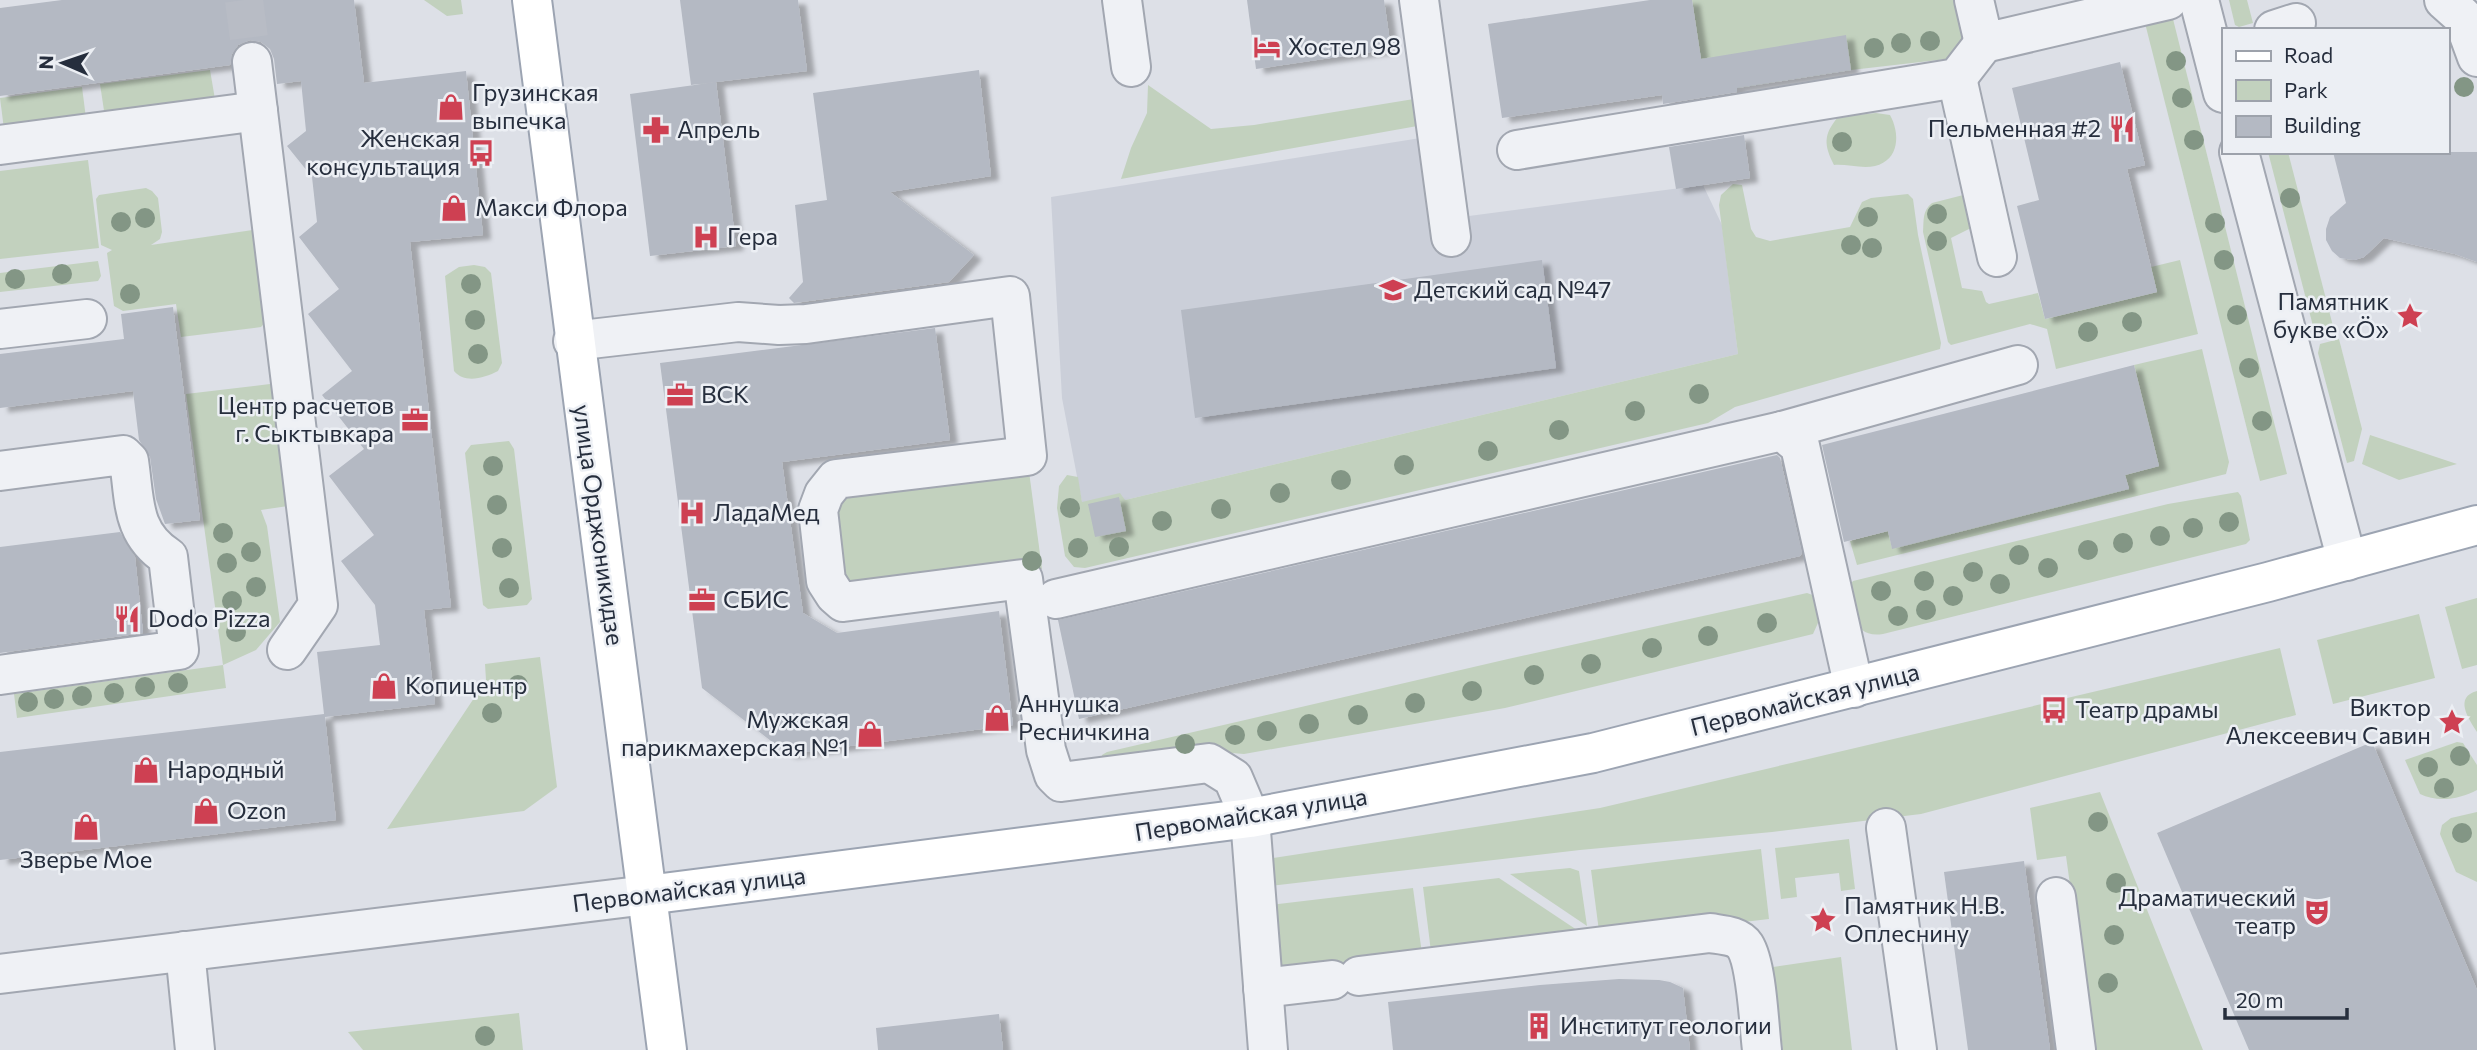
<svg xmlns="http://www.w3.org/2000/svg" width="2477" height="1050" font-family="Commissioner,sans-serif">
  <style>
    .built { fill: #cbcfd9 }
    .green { fill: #c2d1be }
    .building { fill: #b4b9c3; filter: url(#shadow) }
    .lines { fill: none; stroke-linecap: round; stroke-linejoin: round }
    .minor-tunnel { stroke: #b8bcc5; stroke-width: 38; stroke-dasharray: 38 19; stroke-linecap: butt }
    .minor-casing { stroke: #a2a7b1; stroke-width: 42 }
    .major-casing { stroke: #9ca4b2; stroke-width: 42 }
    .minor { stroke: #eff1f5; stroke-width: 38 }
    .major { stroke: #fff; stroke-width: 38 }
    .tree { fill: #839685 }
    .labels { text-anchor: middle; stroke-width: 5; stroke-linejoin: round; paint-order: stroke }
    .poi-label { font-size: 24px; fill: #262e3d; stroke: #eceff4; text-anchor: start }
    .street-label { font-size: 24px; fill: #262e3d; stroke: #eceff4 }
  </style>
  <defs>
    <filter id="shadow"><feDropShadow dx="8" dy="4.5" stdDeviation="2" flood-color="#0004"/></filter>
  </defs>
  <rect width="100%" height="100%" fill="#dde0e7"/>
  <polygon class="built" points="1458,132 1469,216 1703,185 1722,225 1738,354 1125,500 1090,544 1062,398 1051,197"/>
  <g class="green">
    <polygon points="424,0 461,0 463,14 447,16"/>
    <polygon points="1692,0 1964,0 1971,27 1958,49 1947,59 1851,70 1725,90 1704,79"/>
    <polygon points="2229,0 2247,0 2253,23 2239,27 2235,25"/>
    <polygon points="2166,12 2173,19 2287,474 2260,481 2143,15"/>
    <polygon points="210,70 217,111 106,124 100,84"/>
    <polygon points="1148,85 1211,129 1254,125 1420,98 1423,125 1121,179 1131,148 1147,113"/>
    <polygon points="82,87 87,126 5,137 0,98"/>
    <path d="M1876,113L1890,115C1900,133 1900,160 1875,166C1862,169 1847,164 1834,165C1824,145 1823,135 1838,117Z"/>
    <polygon points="2268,152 2288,152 2333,326 2319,329 2313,326"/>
    <polygon points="88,160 99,248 0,259 0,171"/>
    <polygon points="1733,184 1742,185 1751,229 1756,237 1770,241 1850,227 1862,202 1871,198 1908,194 1913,199 1918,235 1941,343 1940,349 1735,407 1708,423 1085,568 1074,567 1065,556 1057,508 1059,486 1067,475 1078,477 1082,502 1120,493 1125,500 1738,354 1719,205 1721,195"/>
    <polygon points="146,188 152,191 158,198 162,232 160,239 151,245 259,229 268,319 261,327 181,337 176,304 123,311 114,306 107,253 112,250 101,245 96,199 99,195"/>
    <path d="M1975,192L1973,227L1951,238L1962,288L1982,291L1986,302L1989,304L2038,293L2045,319L2157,292L2151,267L2180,260L2198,334L2056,369L2047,329L2030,324L1951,345L1948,342L1923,232C1924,220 1922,211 1932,203Z"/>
    <polygon points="98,261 101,276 98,281 0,292 0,273"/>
    <path d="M474,265L485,267L491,273L502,363L498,371C484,378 465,384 454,371L445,276L459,267Z"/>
    <polygon points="2339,339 2362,429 2354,461 2347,463 2318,353 2320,344"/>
    <polygon points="2202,349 2229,462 2226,474 1857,565 1850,541 1888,531 1892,548 2129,488 2125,475 2159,466 2134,365"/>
    <polygon points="270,384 280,389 288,506 261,510 267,526 280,622 256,650 223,665 226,688 17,718 14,694 223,665 186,394"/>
    <polygon points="2370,435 2457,464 2399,480 2362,464"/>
    <polygon points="509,441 514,449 532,599 527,605 488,609 483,605 465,453 471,445"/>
    <polygon points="1028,464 1042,569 867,590 857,589 837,574 834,501 839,494"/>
    <path d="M2238,492L2241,496L2250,540L2246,544L1883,634C1852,639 1853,609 1848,587L1853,581L2168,504Z"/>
    <polygon points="1807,593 1818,597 1822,614 1813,634 1505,708 1244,754 1208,751 1102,757 1102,755 1107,752 1508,659"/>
    <polygon points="2477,598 2477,665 2462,669 2445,607"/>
    <polygon points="2419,614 2435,678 2333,704 2317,640"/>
    <polygon points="2280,648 2296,715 1921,814 1772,832 1580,850 1262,887 1260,860 1600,808"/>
    <polygon points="540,657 557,787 524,811 387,829 486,680 485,664"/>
    <path d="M2477,691V732C2468,718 2454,697 2477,691Z"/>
    <path d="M2457,742L2463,743L2477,765V790C2460,799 2438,803 2420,794L2405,760Z"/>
    <polygon points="2100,792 2203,1050 2093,1050 2066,856 2037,860 2030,808"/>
    <polygon points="2477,812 2477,882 2456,872 2440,834 2442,825 2451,818"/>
    <polygon points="1849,839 1855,889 1841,891 1839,873 1795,878 1797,897 1781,899 1775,848"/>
    <polygon points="1761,849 1769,919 1600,939 1591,870"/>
    <polygon points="1570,868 1579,871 1587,926 1510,874"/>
    <polygon points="1499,878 1586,936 1432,960 1423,887"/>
    <polygon points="1413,888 1423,961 1280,975 1269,905"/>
    <polygon points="1841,957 1852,1050 1783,1050 1773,967"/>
    <polygon points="519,1013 523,1050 363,1050 348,1032"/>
  </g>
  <g class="building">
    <polygon points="62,0 354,0 364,83 466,71 483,235 410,242 451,607 424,610 435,704 325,717 336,820 0,860 0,752 324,714 317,652 380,645 375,605 341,561 374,535 329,476 364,449 322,395 352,371 308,314 339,289 299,237 317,222 312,177 287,146 306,131 301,81 277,84 274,59 270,49 261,42 250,40 238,45 232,54 230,65 0,96 0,8"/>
    <polygon points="680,0 798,0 807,71 691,85"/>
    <polygon points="1247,0 1384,0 1391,49 1256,69"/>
    <polygon points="1650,0 1692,0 1701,59 1846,35 1851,70 1737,88 1737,92 1663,104 1662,95 1502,118 1488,24"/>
    <polygon points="2120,62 2145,165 2127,169 2157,292 2045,319 2017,206 2039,200 2012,88"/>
    <polygon points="979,70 991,176 890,192 974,255 949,282 794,303 789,298 803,282 795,205 827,200 813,93"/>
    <polygon points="716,82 736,246 650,256 630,94"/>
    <polygon points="1744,135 1750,178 1676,189 1669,147"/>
    <polygon points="2333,152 2477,152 2477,262 2455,254 2384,238 2364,257 2354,260 2340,258 2332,251 2326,240 2326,229 2330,217 2346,203"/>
    <polygon points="1542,260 1556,368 1195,418 1181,310"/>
    <polygon points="173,307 200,520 165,524 156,499 150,457 139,440 133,391 0,408 0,354 124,339 121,314"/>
    <polygon points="935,328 950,440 782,462 803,613 837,633 999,611 1013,725 788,754 702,688 660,363"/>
    <polygon points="2134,365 2159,466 2125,475 2129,489 1892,549 1888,531 1844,542 1822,445"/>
    <polygon points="1777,455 1780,458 1802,553 1800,556 1079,719 1058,620"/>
    <polygon points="1119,497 1126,531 1095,537 1088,504"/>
    <polygon points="120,532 135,557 143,633 0,653 0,547"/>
    <polygon points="2372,742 2477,990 2477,1050 2249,1050 2157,833"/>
    <polygon points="2024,861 2050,1050 1968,1050 1944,872"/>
    <polygon points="1619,979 1659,980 1670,982 1683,988 1690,1050 1393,1050 1388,1002 1540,985"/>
    <polygon points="999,1014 1003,1050 878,1050 876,1028"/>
  </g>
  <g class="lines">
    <polyline class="minor-tunnel" points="244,0 252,62"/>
    <defs>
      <g id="minor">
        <polyline points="1122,0 1131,67"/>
        <polyline points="1419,0 1451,237"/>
        <polyline points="1974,0 1984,43 2168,0"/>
        <polyline points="2199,0 2223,93"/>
        <polyline points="2444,0 2462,16 2477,57"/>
        <polyline points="2274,30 2296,23"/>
        <polyline points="252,62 318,605 287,650"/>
        <polyline points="1957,78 1997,257"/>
        <polyline points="0,145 258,111"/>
        <polyline points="1517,150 1957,78 1984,43"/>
        <polyline points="2239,152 2347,561"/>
        <polyline points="0,329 87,319"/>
        <polyline points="573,341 738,322 779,325 806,324 1010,296 1027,456 836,479 824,494 818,510 826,581 835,595 843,602 1023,579 1046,750 1054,775 1061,782 1209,763 1233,778 1250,818 1268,1050"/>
        <polyline points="1782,431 2018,365"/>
        <path d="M0,471L123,455L129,461C135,501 131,533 168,557L179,650L0,675"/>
        <polyline points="1056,599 1782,431 1800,446 1854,688"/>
        <polyline points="1886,828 1917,1050"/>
        <polyline points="2056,897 2076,1050"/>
        <polyline points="185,951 195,1050"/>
        <polyline points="0,974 647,895"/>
        <path d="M1359,976L1710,933C1721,935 1738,935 1745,946C1757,965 1759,1026 1762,1050"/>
        <polyline points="1263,988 1332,980"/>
      </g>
      <g id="major">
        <path d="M532,0C574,350 623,700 667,1050"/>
        <polyline points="647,895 1250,818 1593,753 2268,582 2477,525"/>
      </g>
    </defs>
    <use href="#minor" class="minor-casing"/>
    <use href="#major" class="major-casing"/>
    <use href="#minor" class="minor"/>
    <use href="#major" class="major"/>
  </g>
  <g class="tree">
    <circle cx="1930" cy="41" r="10"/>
    <circle cx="1901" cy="43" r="10"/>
    <circle cx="1874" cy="48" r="10"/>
    <circle cx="2176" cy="61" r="10"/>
    <circle cx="2464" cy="87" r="10"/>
    <circle cx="2182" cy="98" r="10"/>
    <circle cx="2194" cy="140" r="10"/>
    <circle cx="1842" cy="142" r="10"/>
    <circle cx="2290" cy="198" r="10"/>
    <circle cx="1937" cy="214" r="10"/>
    <circle cx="1868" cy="217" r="10"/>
    <circle cx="145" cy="218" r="10"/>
    <circle cx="121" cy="222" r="10"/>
    <circle cx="2215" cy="223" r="10"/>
    <circle cx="1937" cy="241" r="10"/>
    <circle cx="1851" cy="245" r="10"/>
    <circle cx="1872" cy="248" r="10"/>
    <circle cx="2224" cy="260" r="10"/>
    <circle cx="62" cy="274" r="10"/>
    <circle cx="15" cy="279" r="10"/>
    <circle cx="471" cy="284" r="10"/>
    <circle cx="130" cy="294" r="10"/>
    <circle cx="2237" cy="315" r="10"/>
    <circle cx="475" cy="320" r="10"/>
    <circle cx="2132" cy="322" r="10"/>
    <circle cx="2088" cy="332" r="10"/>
    <circle cx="478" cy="354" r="10"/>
    <circle cx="2249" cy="368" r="10"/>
    <circle cx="1699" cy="394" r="10"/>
    <circle cx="1635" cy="411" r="10"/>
    <circle cx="2262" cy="421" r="10"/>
    <circle cx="1559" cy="430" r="10"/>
    <circle cx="1488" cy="451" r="10"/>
    <circle cx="1404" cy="465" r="10"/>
    <circle cx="493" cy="466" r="10"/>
    <circle cx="1341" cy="480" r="10"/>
    <circle cx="1280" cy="493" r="10"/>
    <circle cx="497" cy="505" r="10"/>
    <circle cx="1070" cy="508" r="10"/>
    <circle cx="1221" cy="509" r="10"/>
    <circle cx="1162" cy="521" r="10"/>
    <circle cx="2229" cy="522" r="10"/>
    <circle cx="2193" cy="528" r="10"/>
    <circle cx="223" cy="533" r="10"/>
    <circle cx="2160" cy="536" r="10"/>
    <circle cx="2123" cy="543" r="10"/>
    <circle cx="1119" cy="547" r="10"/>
    <circle cx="502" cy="548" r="10"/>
    <circle cx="1078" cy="548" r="10"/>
    <circle cx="2088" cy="550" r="10"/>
    <circle cx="251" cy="552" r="10"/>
    <circle cx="2019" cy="555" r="10"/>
    <circle cx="1032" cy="561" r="10"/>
    <circle cx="227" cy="563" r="10"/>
    <circle cx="2048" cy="568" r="10"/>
    <circle cx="1973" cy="572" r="10"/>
    <circle cx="1924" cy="581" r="10"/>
    <circle cx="2000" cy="584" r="10"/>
    <circle cx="256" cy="587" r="10"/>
    <circle cx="509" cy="588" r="10"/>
    <circle cx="1881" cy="591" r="10"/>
    <circle cx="1953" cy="596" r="10"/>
    <circle cx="232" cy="601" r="10"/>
    <circle cx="1926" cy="610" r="10"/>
    <circle cx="1898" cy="616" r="10"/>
    <circle cx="1767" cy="623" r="10"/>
    <circle cx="236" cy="632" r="10"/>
    <circle cx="1708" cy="636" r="10"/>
    <circle cx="1652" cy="648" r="10"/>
    <circle cx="1591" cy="664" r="10"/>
    <circle cx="1534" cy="675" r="10"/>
    <circle cx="178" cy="683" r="10"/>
    <circle cx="518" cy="685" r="10"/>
    <circle cx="145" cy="687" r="10"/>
    <circle cx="1472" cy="691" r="10"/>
    <circle cx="114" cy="693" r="10"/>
    <circle cx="82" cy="696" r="10"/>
    <circle cx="54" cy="699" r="10"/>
    <circle cx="28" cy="702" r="10"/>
    <circle cx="1415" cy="703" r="10"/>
    <circle cx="492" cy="713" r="10"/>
    <circle cx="1358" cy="715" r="10"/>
    <circle cx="1309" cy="724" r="10"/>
    <circle cx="1267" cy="731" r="10"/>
    <circle cx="1235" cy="735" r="10"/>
    <circle cx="1185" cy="744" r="10"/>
    <circle cx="2460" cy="756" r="10"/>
    <circle cx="2428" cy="767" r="10"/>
    <circle cx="2444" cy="788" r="10"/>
    <circle cx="2098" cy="822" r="10"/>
    <circle cx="2462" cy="833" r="10"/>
    <circle cx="2116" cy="883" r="10"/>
    <circle cx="2114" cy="935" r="10"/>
    <circle cx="2108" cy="983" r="10"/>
    <circle cx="485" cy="1036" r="10"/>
  </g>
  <defs>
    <symbol id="hotel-bare" viewBox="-9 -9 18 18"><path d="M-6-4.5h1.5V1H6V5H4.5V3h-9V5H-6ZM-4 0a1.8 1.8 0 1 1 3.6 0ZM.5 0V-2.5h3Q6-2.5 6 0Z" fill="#ce4052" stroke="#eceff4" stroke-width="2.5" paint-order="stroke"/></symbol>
    <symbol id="shop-bare" viewBox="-9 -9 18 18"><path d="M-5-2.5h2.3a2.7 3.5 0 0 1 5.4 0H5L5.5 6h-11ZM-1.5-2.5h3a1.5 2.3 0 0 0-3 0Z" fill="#ce4052" stroke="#eceff4" stroke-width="2.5" paint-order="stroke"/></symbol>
    <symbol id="restaurant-bare" viewBox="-9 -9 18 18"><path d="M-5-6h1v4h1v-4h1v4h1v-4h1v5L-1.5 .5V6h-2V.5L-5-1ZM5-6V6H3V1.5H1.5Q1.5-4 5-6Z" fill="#ce4052" stroke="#eceff4" stroke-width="2.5" paint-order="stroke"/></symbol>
    <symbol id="pharmacy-bare" viewBox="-9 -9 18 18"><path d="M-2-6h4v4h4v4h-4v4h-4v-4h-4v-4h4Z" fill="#ce4052" stroke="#eceff4" stroke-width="2.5" paint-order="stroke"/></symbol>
    <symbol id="bus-bare" viewBox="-9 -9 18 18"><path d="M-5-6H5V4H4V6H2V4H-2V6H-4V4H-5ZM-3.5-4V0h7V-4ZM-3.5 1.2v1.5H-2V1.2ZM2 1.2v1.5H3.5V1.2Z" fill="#ce4052" stroke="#eceff4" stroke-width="2.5" paint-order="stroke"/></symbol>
    <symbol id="hospital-bare" viewBox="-9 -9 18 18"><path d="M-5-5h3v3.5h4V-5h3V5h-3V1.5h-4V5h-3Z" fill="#ce4052" stroke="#eceff4" stroke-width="2.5" paint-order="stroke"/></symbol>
    <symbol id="school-bare" viewBox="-9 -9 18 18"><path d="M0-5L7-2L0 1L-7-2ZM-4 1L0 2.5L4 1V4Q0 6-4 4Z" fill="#ce4052" stroke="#eceff4" stroke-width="2.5" paint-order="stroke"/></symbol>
    <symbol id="sight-bare" viewBox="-9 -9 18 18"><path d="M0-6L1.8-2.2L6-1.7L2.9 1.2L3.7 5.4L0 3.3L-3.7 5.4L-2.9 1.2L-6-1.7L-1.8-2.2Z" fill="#ce4052" stroke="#eceff4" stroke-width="2.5" paint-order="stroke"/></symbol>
    <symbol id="office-bare" viewBox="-9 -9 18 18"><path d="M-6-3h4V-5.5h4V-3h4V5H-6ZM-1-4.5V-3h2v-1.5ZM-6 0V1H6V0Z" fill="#ce4052" stroke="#eceff4" stroke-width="2.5" paint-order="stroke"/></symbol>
    <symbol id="theatre-bare" viewBox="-9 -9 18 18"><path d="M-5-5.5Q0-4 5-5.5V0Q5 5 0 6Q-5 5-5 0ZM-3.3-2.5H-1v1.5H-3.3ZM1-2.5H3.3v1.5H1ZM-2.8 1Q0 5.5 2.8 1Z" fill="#ce4052" stroke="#eceff4" stroke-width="2.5" paint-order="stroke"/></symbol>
    <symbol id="building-bare" viewBox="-9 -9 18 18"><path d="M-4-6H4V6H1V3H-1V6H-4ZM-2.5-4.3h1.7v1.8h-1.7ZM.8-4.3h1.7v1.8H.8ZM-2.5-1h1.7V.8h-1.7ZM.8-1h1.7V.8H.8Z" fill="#ce4052" stroke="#eceff4" stroke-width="2.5" paint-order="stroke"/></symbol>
  </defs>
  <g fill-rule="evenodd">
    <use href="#hotel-bare" x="1248" y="28" width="38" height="38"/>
    <use href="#shop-bare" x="432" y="88" width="38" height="38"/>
    <use href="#restaurant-bare" x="2103" y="110" width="38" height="38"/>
    <use href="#pharmacy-bare" x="637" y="111" width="38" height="38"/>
    <use href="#bus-bare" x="462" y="134" width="38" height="38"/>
    <use href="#shop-bare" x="435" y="189" width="38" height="38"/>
    <use href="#hospital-bare" x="687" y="218" width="38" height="38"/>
    <use href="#school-bare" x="1374" y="271" width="38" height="38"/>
    <use href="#sight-bare" x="2391" y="297" width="38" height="38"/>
    <use href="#office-bare" x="661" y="376" width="38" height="38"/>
    <use href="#office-bare" x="396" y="401" width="38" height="38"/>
    <use href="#hospital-bare" x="673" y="494" width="38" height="38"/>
    <use href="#office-bare" x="683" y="581" width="38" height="38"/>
    <use href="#restaurant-bare" x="108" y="600" width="38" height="38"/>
    <use href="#shop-bare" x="365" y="667" width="38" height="38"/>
    <use href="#bus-bare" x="2035" y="691" width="38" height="38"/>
    <use href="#shop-bare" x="978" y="699" width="38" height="38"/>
    <use href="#sight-bare" x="2433" y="703" width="38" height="38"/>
    <use href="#shop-bare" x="851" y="715" width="38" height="38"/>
    <use href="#shop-bare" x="127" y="751" width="38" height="38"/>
    <use href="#shop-bare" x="187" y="792" width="38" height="38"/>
    <use href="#shop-bare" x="67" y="808" width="38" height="38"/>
    <use href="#theatre-bare" x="2298" y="893" width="38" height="38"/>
    <use href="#sight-bare" x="1804" y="901" width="38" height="38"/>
    <use href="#building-bare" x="1520" y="1007" width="38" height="38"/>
  </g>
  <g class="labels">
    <g class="poi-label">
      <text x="1288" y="55">Хостел 98</text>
      <text x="472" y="101">Грузинская<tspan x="472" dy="28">выпечка</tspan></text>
      <text x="2101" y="137" text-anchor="end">Пельменная #2</text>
      <text x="677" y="138">Апрель</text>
      <text x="460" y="147" text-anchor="end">Женская<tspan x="460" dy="28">консультация</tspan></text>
      <text x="475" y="216">Макси Флора</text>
      <text x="727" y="245">Гера</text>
      <text x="1414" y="298">Детский сад №47</text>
      <text x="2389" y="310" text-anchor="end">Памятник<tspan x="2389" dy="28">букве «Ӧ»</tspan></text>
      <text x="701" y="403">ВСК</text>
      <text x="394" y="414" text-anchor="end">Центр расчетов<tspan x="394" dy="28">г. Сыктывкара</tspan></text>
      <text x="713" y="521">ЛадаМед</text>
      <text x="723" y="608">СБИС</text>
      <text x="148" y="627">Dodo Pizza</text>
      <text x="405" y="694">Копицентр</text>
      <text x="1018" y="712">Аннушка<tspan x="1018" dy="28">Ресничкина</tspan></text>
      <text x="2431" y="716" text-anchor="end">Виктор<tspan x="2431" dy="28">Алексеевич Савин</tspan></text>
      <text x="2075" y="718">Театр драмы</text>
      <text x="849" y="728" text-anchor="end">Мужская<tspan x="849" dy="28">парикмахерская №1</tspan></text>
      <text x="167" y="778">Народный</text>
      <text x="227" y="819">Ozon</text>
      <text x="86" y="868" text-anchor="middle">Зверье Мое</text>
      <text x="2296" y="906" text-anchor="end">Драматический<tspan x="2296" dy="28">театр</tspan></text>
      <text x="1844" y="914">Памятник Н.В.<tspan x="1844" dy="28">Оплеснину</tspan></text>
      <text x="1560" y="1034">Институт геологии</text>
    </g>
    <g class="street-label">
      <text transform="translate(598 525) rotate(82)" y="8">улица Орджоникидзе</text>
      <text transform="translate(1805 700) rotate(-14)" y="8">Первомайская улица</text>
      <text transform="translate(1251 815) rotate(-9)" y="8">Первомайская улица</text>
      <text transform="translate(689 890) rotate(-7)" y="8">Первомайская улица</text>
    </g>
  </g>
  <rect x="2222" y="28" width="228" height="126" fill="#eceff4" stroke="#9da2ab" stroke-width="2"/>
  <rect x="2236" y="51" width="35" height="10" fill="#ffffff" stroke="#9da2ab" stroke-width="2"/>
  <text x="2284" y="63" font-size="21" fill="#262e3d">Road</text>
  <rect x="2236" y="80" width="35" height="21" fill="#c2d1be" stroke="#9da2ab" stroke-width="2"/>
  <text x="2284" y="98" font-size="21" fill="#262e3d">Park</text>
  <rect x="2236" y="116" width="35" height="21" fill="#b4b9c3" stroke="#9da2ab" stroke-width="2"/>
  <text x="2284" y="133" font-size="21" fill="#262e3d">Building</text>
  <g transform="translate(63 63) rotate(272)" stroke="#eceff4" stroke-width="5" paint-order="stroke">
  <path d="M0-5L12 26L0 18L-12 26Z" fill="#262e3d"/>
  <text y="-10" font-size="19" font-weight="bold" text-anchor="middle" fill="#262e3d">N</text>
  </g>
  <path d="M2225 1008v10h122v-10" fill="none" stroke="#262e3d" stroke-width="3.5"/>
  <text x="2236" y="1008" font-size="21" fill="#262e3d" stroke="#eceff4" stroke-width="5" paint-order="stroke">20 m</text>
</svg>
